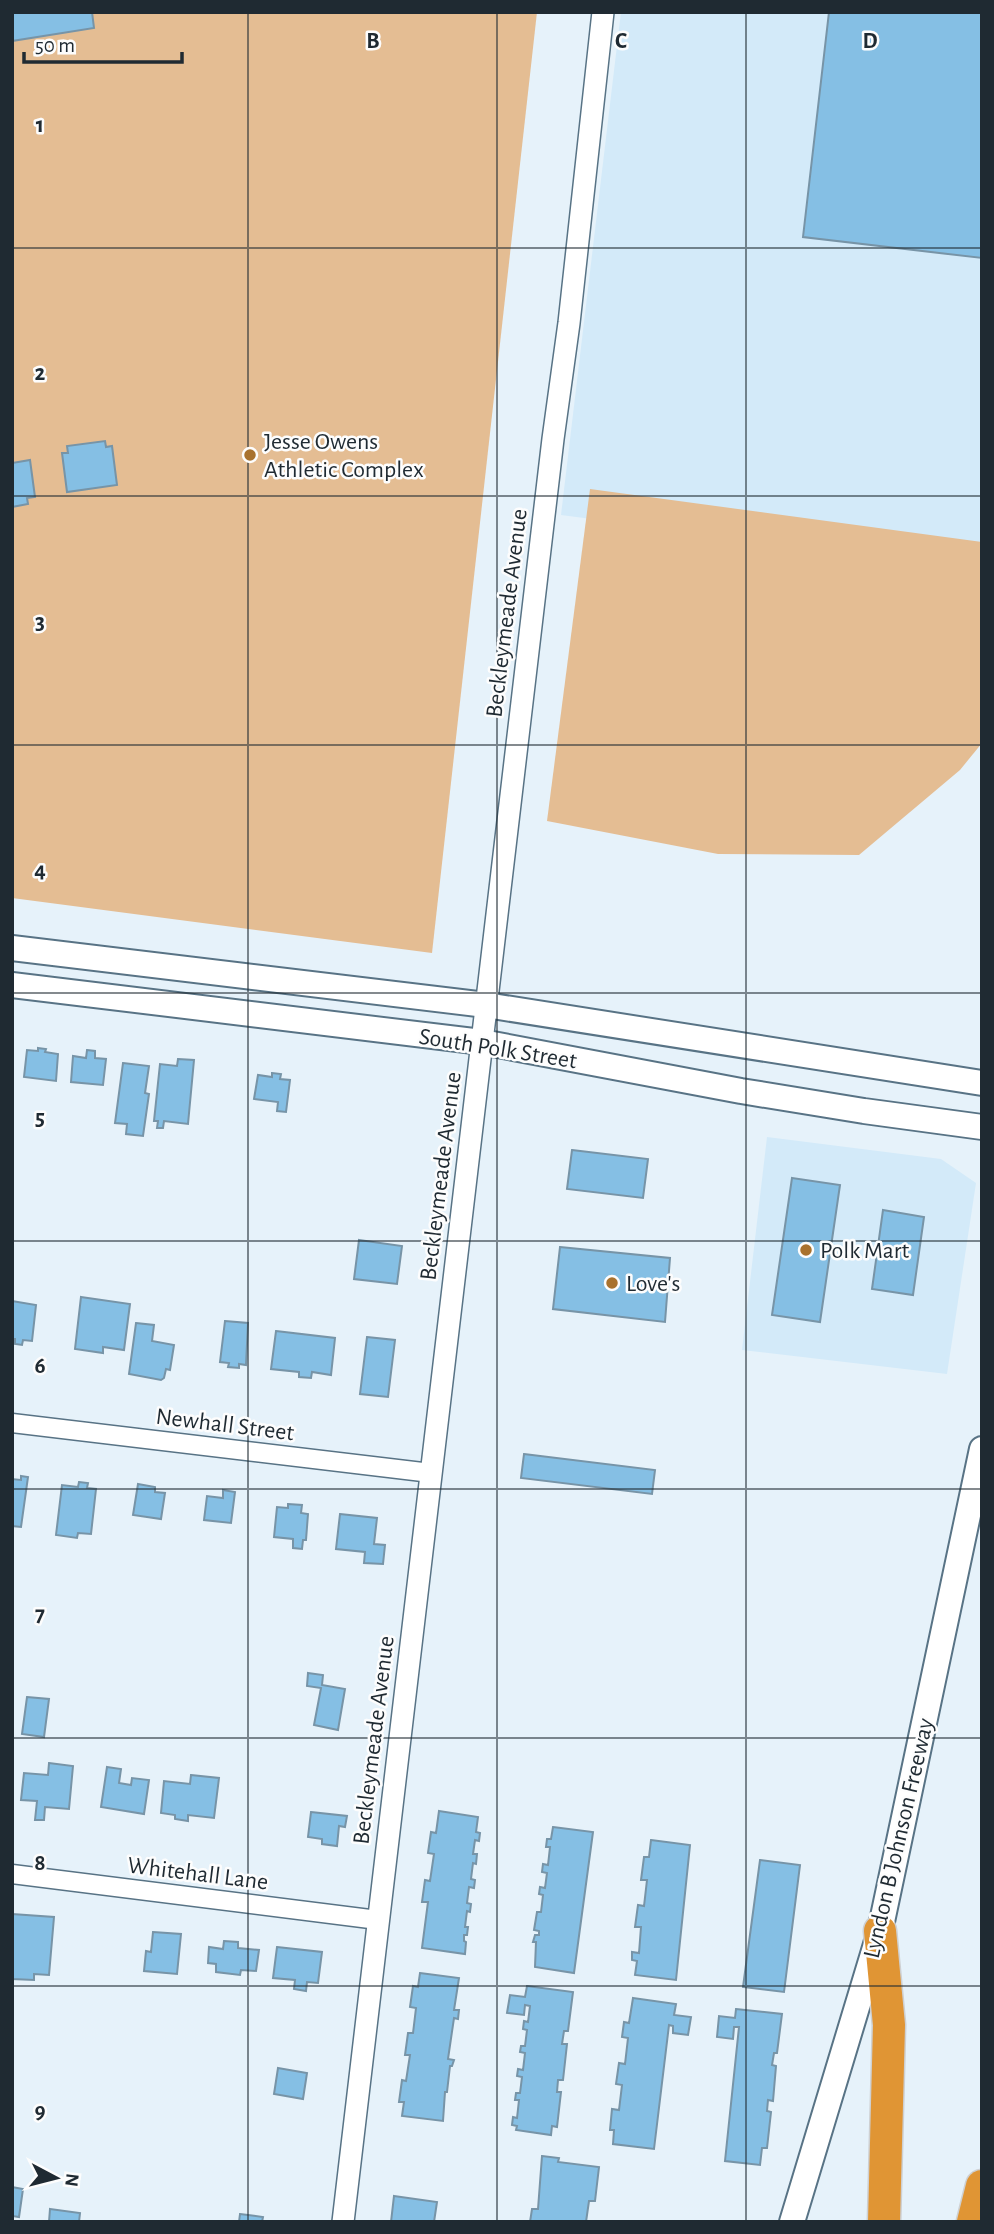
<svg xmlns="http://www.w3.org/2000/svg" width="994" height="2234" font-family="'Alegreya Sans',sans-serif">
  <style>
    .built { fill: #d3eaf9 }
    .green { fill: #e4bd93 }
    .building { fill: #85bfe4; stroke: #7794a7; stroke-width: 2 }
    .lines { fill: none; stroke-linecap: round; stroke-linejoin: round }
    .minor-casing { stroke: #587385; stroke-width: 21 }
    .tertiary-casing { stroke: #587385; stroke-width: 24 }
    .secondary-casing { stroke: #587385; stroke-width: 28 }
    .motorway-casing { stroke: #ced0d2; stroke-width: 35 }
    .minor { stroke: #fff; stroke-width: 18 }
    .tertiary { stroke: #fff; stroke-width: 21 }
    .secondary { stroke: #fff; stroke-width: 24 }
    .motorway { stroke: #e09534; stroke-width: 32 }
    .grid { fill: none; stroke: #1f2a32; stroke-width: 2; stroke-opacity: 0.55 }
    .poi-dot { fill: #a9722e; stroke: #fdfdfd; stroke-width: 2.5 }
    .labels { text-anchor: middle; stroke-width: 5; stroke-linejoin: round; paint-order: stroke }
    .poi-label { font-size: 24px; fill: #1f2a32; stroke: #fdfdfd; text-anchor: start }
    .street-label { font-size: 24px; fill: #1f2a32; stroke: #fdfdfd }
    .grid-label { font-size: 23px; text-anchor: middle; font-weight: bold; fill: #1f2a32; stroke: #fdfdfd; stroke-width: 5; stroke-linejoin: round; paint-order: stroke }
  </style>
  <rect width="100%" height="100%" fill="#e6f2fa"/>
  <g class="built">
    <polygon points="621,12 982,12 982,570 561,515"/>
    <polygon points="767,1137 941,1159 976,1183 947,1374 742,1350"/>
  </g>
  <g class="green">
    <polygon points="12,12 537,12 432,953 12,898"/>
    <polygon points="590,489 982,542 982,743 960,770 859,855 718,854 547,821"/>
  </g>
  <g class="building">
    <polygon points="12,12 92,12 94,28 12,41"/>
    <polygon points="829,12 982,12 982,258 803,237"/>
    <polygon points="105,441 106,447 112,446 117,485 67,492 62,453 68,453 67,446"/>
    <polygon points="30,460 35,497 27,498 28,504 12,507 12,463"/>
    <polygon points="38,1048 46,1049 45,1052 58,1054 56,1081 24,1077 27,1050 38,1051"/>
    <polygon points="87,1050 95,1051 95,1058 106,1059 103,1085 71,1082 73,1056 86,1058"/>
    <polygon points="178,1059 194,1060 188,1124 164,1121 163,1128 157,1128 158,1121 154,1121 160,1064 177,1066"/>
    <polygon points="123,1063 149,1066 145,1093 149,1094 143,1136 126,1134 127,1124 115,1123"/>
    <polygon points="272,1073 281,1074 280,1079 290,1080 286,1112 277,1111 278,1102 254,1099 258,1075 272,1077"/>
    <polygon points="572,1150 648,1159 643,1198 567,1189"/>
    <polygon points="792,1178 840,1185 820,1322 772,1315"/>
    <polygon points="883,1210 924,1217 913,1295 872,1289"/>
    <polygon points="359,1240 402,1246 397,1284 354,1279"/>
    <polygon points="560,1247 670,1258 665,1322 553,1309"/>
    <polygon points="81,1297 130,1304 124,1350 103,1347 103,1353 75,1349"/>
    <polygon points="12,1301 36,1305 32,1341 23,1340 22,1345 15,1344 15,1339 12,1339"/>
    <polygon points="225,1321 248,1323 246,1365 239,1364 239,1368 228,1367 229,1363 220,1362"/>
    <polygon points="136,1323 154,1325 152,1341 174,1345 170,1370 166,1369 164,1378 161,1380 129,1374"/>
    <polygon points="276,1331 335,1338 331,1375 312,1372 311,1378 299,1377 299,1372 271,1369"/>
    <polygon points="367,1337 395,1340 388,1397 360,1394"/>
    <polygon points="524,1454 655,1470 652,1494 521,1478"/>
    <polygon points="21,1476 28,1477 21,1527 12,1526 12,1479 21,1480"/>
    <polygon points="79,1482 88,1483 87,1488 96,1489 91,1534 78,1533 77,1538 56,1535 62,1485 78,1487"/>
    <polygon points="138,1484 155,1487 155,1492 165,1493 161,1519 133,1515"/>
    <polygon points="223,1490 235,1492 231,1523 204,1520 207,1496 223,1498"/>
    <polygon points="288,1504 302,1505 301,1513 308,1514 306,1540 303,1540 302,1549 293,1548 293,1539 274,1537 277,1507 288,1508"/>
    <polygon points="340,1514 377,1518 374,1544 385,1545 383,1564 364,1563 365,1552 336,1549"/>
    <polygon points="308,1673 323,1675 322,1685 345,1689 338,1730 314,1725 321,1688 307,1686"/>
    <polygon points="27,1697 49,1699 44,1737 22,1734"/>
    <polygon points="49,1763 73,1766 69,1809 45,1807 44,1820 35,1820 37,1801 21,1800 24,1773 48,1775"/>
    <polygon points="107,1767 121,1769 119,1783 131,1785 132,1778 149,1780 144,1814 101,1807"/>
    <polygon points="191,1775 219,1778 214,1818 188,1815 188,1821 175,1819 175,1815 161,1813 164,1781 190,1784"/>
    <polygon points="439,1811 478,1817 476,1832 480,1833 479,1841 475,1840 473,1854 477,1854 476,1864 473,1863 471,1879 475,1880 474,1888 469,1887 467,1903 471,1904 470,1912 467,1911 465,1927 468,1927 467,1935 464,1935 464,1941 466,1942 465,1954 422,1948 428,1902 422,1902 425,1880 430,1881 434,1854 428,1853 431,1832 436,1833"/>
    <polygon points="311,1812 347,1816 345,1827 339,1826 337,1846 322,1844 322,1839 308,1837"/>
    <polygon points="553,1827 593,1832 574,1973 535,1967 536,1942 533,1942 535,1935 539,1935 539,1931 534,1930 537,1912 541,1912 543,1895 539,1894 540,1887 545,1888 547,1873 542,1872 543,1864 548,1865 550,1847 546,1847 547,1839 551,1839"/>
    <polygon points="651,1840 690,1845 676,1980 635,1975 637,1961 632,1960 632,1952 639,1953 641,1927 635,1927 638,1905 644,1906 647,1880 641,1880 644,1857 649,1857"/>
    <polygon points="760,1860 800,1865 784,1992 743,1987"/>
    <polygon points="12,1914 54,1917 49,1975 34,1974 34,1980 12,1979"/>
    <polygon points="153,1932 181,1934 177,1974 144,1971 146,1951 151,1952"/>
    <polygon points="224,1941 238,1942 238,1948 259,1950 256,1971 241,1970 240,1975 216,1972 216,1964 208,1963 209,1947 223,1949"/>
    <polygon points="277,1947 322,1952 318,1983 307,1982 306,1991 294,1989 295,1980 273,1978"/>
    <polygon points="420,1973 459,1978 454,2010 459,2010 458,2019 454,2018 448,2059 454,2060 452,2066 450,2066 447,2092 445,2092 443,2121 402,2116 404,2102 399,2102 402,2080 406,2081 410,2055 405,2055 408,2033 413,2033 416,2008 410,2007 413,1986 418,1987"/>
    <polygon points="527,1986 573,1992 568,2031 564,2031 562,2044 567,2044 563,2080 558,2080 557,2092 561,2092 557,2127 552,2126 551,2135 516,2130 517,2126 512,2125 513,2117 517,2118 519,2100 515,2100 516,2093 520,2093 522,2077 517,2076 518,2069 523,2070 525,2053 520,2052 521,2046 525,2046 527,2030 523,2029 524,2021 528,2022 530,2006 525,2005 524,2015 507,2013 510,1995 525,1997"/>
    <polygon points="633,1998 676,2004 674,2015 691,2017 688,2035 673,2033 673,2026 669,2025 654,2149 613,2144 614,2130 610,2130 612,2109 619,2110 622,2085 616,2084 619,2063 625,2064 628,2038 622,2037 624,2022 629,2023"/>
    <polygon points="736,2009 782,2014 777,2053 774,2053 772,2065 776,2066 773,2101 768,2100 767,2111 771,2112 767,2148 762,2148 760,2165 725,2161 739,2027 734,2027 733,2039 717,2037 719,2016 735,2018"/>
    <polygon points="278,2068 307,2073 303,2099 274,2094"/>
    <polygon points="542,2156 559,2158 558,2162 599,2167 595,2201 589,2201 586,2222 530,2222 532,2209 538,2209"/>
    <polygon points="12,2187 23,2189 19,2217 12,2216"/>
    <polygon points="394,2196 437,2202 434,2222 391,2222"/>
    <polygon points="50,2209 80,2213 79,2222 49,2222"/>
    <polygon points="240,2214 263,2217 262,2222 239,2222"/>
  </g>
  <g class="lines">
    <defs>
      <g id="minor">
        <polyline points="12,1423 431,1473"/>
        <polyline points="12,1874 378,1920"/>
      </g>
      <polyline id="tertiary" points="343,2222 553,439 569,323 603,12"/>
      <g id="secondary">
        <polyline points="12,948 486,1005 982,1083"/>
        <polyline points="12,985 482,1042 741,1091 864,1111 982,1127"/>
        <polyline points="792,2222 880,1931 982,1449"/>
      </g>
      <g id="motorway">
        <polyline points="880,1931 889,2025 884,2222"/>
        <polyline points="973,2222 982,2186"/>
      </g>
    </defs>
    <use href="#minor" class="minor-casing"/>
    <use href="#tertiary" class="tertiary-casing"/>
    <use href="#secondary" class="secondary-casing"/>
    <use href="#motorway" class="motorway-casing"/>
    <use href="#minor" class="minor"/>
    <use href="#tertiary" class="tertiary"/>
    <use href="#secondary" class="secondary"/>
    <use href="#motorway" class="motorway"/>
  </g>
  <path class="grid" d="M248,12V2222M497,12V2222M746,12V2222M12,248H982M12,496H982M12,745H982M12,993H982M12,1241H982M12,1489H982M12,1738H982M12,1986H982"/>
  <g class="poi-dot">
    <circle cx="250" cy="455" r="7"/>
    <circle cx="806" cy="1250" r="7"/>
    <circle cx="612" cy="1283" r="7"/>
  </g>
  <g class="labels">
    <g class="poi-label">
      <text x="264" y="449">Jesse Owens<tspan x="264" dy="28">Athletic Complex</tspan></text>
      <text x="820" y="1258">Polk Mart</text>
      <text x="626" y="1291">Love's</text>
    </g>
    <g class="street-label">
      <text transform="translate(506 613) rotate(-83)" y="8">Beckleymeade Avenue</text>
      <text transform="translate(498 1048) rotate(9)" y="8">South Polk Street</text>
      <text transform="translate(440 1176) rotate(-83)" y="8">Beckleymeade Avenue</text>
      <text transform="translate(225 1424) rotate(7)" y="8">Newhall Street</text>
      <text transform="translate(373 1740) rotate(-83)" y="8">Beckleymeade Avenue</text>
      <text transform="translate(898 1838) rotate(-77)" y="8">Lyndon B Johnson Freeway</text>
      <text transform="translate(198 1873) rotate(7)" y="8">Whitehall Lane</text>
    </g>
  </g>
  <g class="grid-label">
    <text x="373" y="48">B</text>
    <text x="621" y="48">C</text>
    <text x="870" y="48">D</text>
    <text x="40" y="132">1</text>
    <text x="40" y="380">2</text>
    <text x="40" y="629">3</text>
    <text x="40" y="877">4</text>
    <text x="40" y="1125">5</text>
    <text x="40" y="1373">6</text>
    <text x="40" y="1621">7</text>
    <text x="40" y="1870">8</text>
    <text x="40" y="2118">9</text>
  </g>
  <rect width="994" height="2234" fill="none" stroke="#1f2a32" stroke-width="28"/>
  <g transform="translate(56 2178) rotate(97)" stroke="#fdfdfd" stroke-width="5" paint-order="stroke">
  <path d="M0-5L12 26L0 18L-12 26Z" fill="#1f2a32"/>
  <text y="-10" font-size="19" font-weight="bold" text-anchor="middle" fill="#1f2a32">N</text>
  </g>
  <path d="M24 52v10h158v-10" fill="none" stroke="#1f2a32" stroke-width="3.5"/>
  <text x="35" y="52" font-size="21" fill="#1f2a32" stroke="#fdfdfd" stroke-width="5" paint-order="stroke">50 m</text>
</svg>
